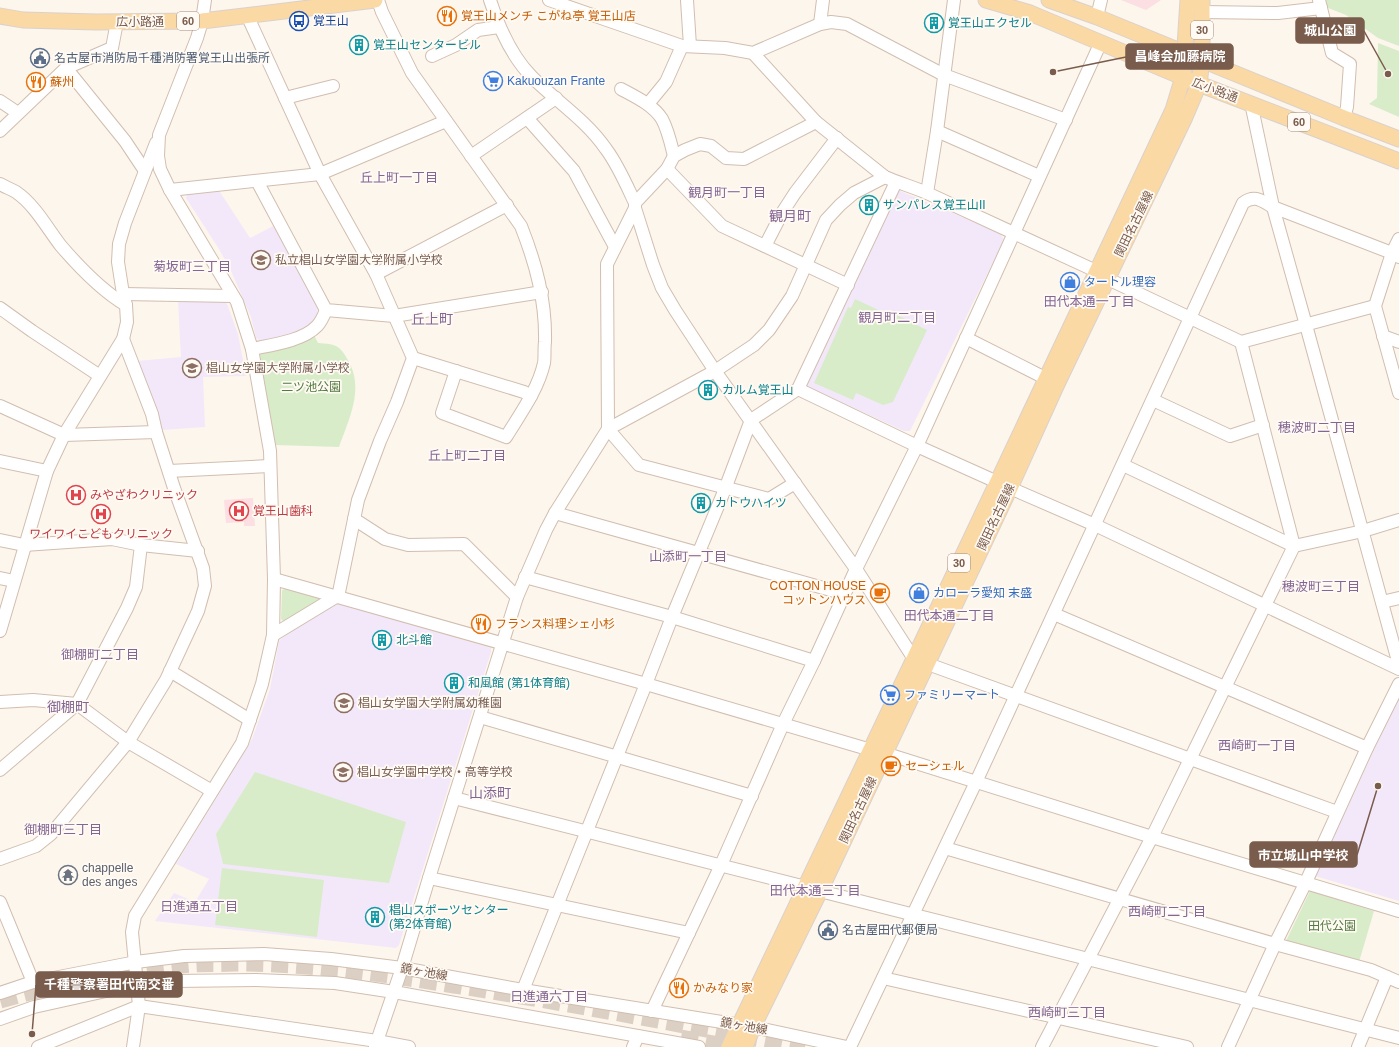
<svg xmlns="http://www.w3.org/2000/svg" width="1399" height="1047" font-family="Arial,'Noto Sans JP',sans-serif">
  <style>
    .education { fill: #f3e8fa }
    .medical { fill: #fbdfe3 }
    .green { fill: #d8ecc9 }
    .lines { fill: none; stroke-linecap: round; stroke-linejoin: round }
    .highway-tunnel { stroke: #dcd0c4; stroke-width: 17; stroke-dasharray: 17 8; stroke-linecap: butt }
    .minor-casing { stroke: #d1beb0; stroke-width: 14 }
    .major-casing { stroke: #dad1cd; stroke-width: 17 }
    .minor { stroke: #fff; stroke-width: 12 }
    .major { stroke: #fbd9a5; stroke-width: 15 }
    .labels { text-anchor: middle; stroke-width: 3.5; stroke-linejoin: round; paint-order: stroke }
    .shield { fill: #fffaf3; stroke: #a28b7f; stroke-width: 1 }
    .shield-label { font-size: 11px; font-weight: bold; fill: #7a5c4d }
    .food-label { font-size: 12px; fill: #c56008; stroke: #fffaf3; text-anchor: start }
    .transit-label { font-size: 12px; fill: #164399; stroke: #fffaf3; text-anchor: start }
    .street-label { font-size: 12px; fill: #7a5c4d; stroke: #fffaf3 }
    .culture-label { font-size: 12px; fill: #0d838f; stroke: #fffaf3; text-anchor: start }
    .service-label { font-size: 12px; fill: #4e5e75; stroke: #fffaf3; text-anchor: start }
    .shop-label { font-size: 12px; fill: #366cbe; stroke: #fffaf3; text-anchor: start }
    .education-label { font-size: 12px; fill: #785e54; stroke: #fffaf3; text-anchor: start }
    .park-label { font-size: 12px; fill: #537a41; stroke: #fffaf3 }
    .health-label { font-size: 12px; fill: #be3a42; stroke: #fffaf3; text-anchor: start }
    .worship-label { font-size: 12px; fill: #5b616d; stroke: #fffaf3; text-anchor: start }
    .neighbourhood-label { font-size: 13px; fill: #846695; stroke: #fffaf3 }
    .quarter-label { font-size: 14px; fill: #846695; stroke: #fffaf3 }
    .leader { fill: none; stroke: #7a5c4d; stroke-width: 1.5 }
    .callout-dot { fill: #7a5c4d; stroke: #fffaf3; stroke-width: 1.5 }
    .callout { fill: #7a5c4d; stroke: #7a5c4d; stroke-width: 1.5 }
    .callout-label { font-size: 13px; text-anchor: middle; font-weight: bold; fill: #fff }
  </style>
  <rect width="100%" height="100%" fill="#fdf6ec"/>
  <g class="education">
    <polygon points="218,189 250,238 277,224 319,300 316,320 299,333 262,342 256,338 251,317 231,271 219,249 186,198 188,193"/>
    <polygon points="898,190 1000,233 1004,240 910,431 904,431 806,386"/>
    <polygon points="178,301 223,301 227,304 238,334 246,376 203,377 205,427 162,430 137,361 181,357"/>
    <polygon points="339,603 491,648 491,652 399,945 396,948 155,921 174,893 195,902 209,879 176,864 252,739 270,689 279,641 282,638 327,607"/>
    <polygon points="1399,697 1399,901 1315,876"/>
  </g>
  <g class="medical">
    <polygon points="1121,0 1161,0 1146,10"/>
    <polygon points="253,498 255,526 244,526 244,522 226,523 224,500"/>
  </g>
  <g class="green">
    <polygon points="1322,0 1399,0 1399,46 1378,38 1346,15 1323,6"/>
    <polygon points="1378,43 1399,51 1399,117 1369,104 1377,98"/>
    <polygon points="855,299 887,314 889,311 927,330 893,402 883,405 856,393 853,400 814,383 848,307 851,308"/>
    <path d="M314,335L318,343C336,344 340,345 349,362C364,390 349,419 339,447L275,445L260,355L262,352Z"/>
    <polygon points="285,589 323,598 284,622 281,619 282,590"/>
    <polygon points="255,772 406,822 389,883 223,864 216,834"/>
    <polygon points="222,868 324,880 317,937 215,925"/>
    <polygon points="1310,891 1374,911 1359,962 1286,941"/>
  </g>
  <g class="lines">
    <g class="highway-tunnel">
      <path d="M0,1000C63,982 128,969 193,964C207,963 220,964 234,963C309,963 380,973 454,985C571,1003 688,1026 805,1047"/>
      <polyline points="681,1038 730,1047"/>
    </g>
    <defs>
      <g id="minor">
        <path d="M378,0L382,12L412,73L521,226C536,264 546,301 545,342C544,349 545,357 544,363C538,390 520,414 506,437L442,413L456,371"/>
        <path d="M490,0C499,28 511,56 532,77C556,101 586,120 606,149C618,165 626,184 635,203V208L653,265L662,288L675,310L715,371L856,569L914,659L1337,812"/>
        <polyline points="549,0 682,46 725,48 753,53 820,24 831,22 847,24 944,75 1066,120"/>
        <polyline points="687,0 690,46"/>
        <polyline points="1319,0 1332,53 1350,64 1347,107 1344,118"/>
        <polyline points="1202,12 1278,13 1321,8"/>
        <polyline points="247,15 320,174 376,274 413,358 397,402 380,441 358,500 338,597 334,598 273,635"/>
        <polyline points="1097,17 1101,0"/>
        <polyline points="820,24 823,0"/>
        <path d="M753,53L816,122L885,177C899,183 913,187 927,193L1096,271"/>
        <polyline points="432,56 456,45 478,30 499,27"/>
        <polyline points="66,68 125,141 145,171"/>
        <path d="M621,89C636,97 653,105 662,119C668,130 671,144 674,156"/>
        <polyline points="285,98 333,86"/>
        <polyline points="0,101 18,113"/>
        <polyline points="1251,103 1273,207 1306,325 1399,665"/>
        <polyline points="648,104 666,82 682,46"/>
        <polyline points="527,118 574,171 615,247"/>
        <polyline points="0,131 66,68 112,48 117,22"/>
        <polyline points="937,131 1039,176"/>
        <polyline points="471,156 556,98"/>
        <polyline points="667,169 722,226 848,285"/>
        <polyline points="257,181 326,310 394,316 542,292"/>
        <path d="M0,184C5,187 11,189 16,192C35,205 47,228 61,246C80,268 102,291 126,305"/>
        <polyline points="170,190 320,174 446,121"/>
        <polyline points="927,193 937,131 954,0"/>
        <polyline points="635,203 667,169 674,156 685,150 700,144 711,146 726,158 744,159 816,122"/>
        <polyline points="635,208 607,264 608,429 639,465 769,499 795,483"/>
        <polyline points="1399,239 1392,253 1375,306 1399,393"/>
        <polyline points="765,246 782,213 795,193 837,138"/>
        <polyline points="376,274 507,205"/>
        <polyline points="1108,279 1241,342 1375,306"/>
        <polyline points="123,294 233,296"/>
        <polyline points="0,308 32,331 100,376"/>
        <polyline points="1383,336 1399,342"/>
        <polyline points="966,338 1045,378"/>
        <path d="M252,349C271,345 303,341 317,326C321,322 324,315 326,310"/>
        <polyline points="413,358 524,392 531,396"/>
        <polyline points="798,389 917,446 997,482"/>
        <polyline points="1153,400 1230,436 1263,425"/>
        <polyline points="0,406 64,435 156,432"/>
        <polyline points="0,461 47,471"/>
        <polyline points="1123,465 1294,546 1363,531 1399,520"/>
        <polyline points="169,471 270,466"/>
        <polyline points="1010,488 1095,525 1399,669"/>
        <polyline points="555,513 845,594"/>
        <polyline points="354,519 385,539 408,545 464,544 517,597"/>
        <polyline points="0,540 24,545 112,539 141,545 198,551"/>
        <polyline points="525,577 672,617 814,661"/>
        <polyline points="0,578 14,581"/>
        <polyline points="274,579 646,684 871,750"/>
        <polyline points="1382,602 1399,598"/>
        <polyline points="1054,614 1367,748"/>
        <polyline points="0,631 47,471 64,435 123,339 127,322 126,305 123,294 118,262 119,244 125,223 156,143"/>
        <polyline points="170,671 250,720"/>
        <polyline points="0,702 33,700 77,704 128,742 212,791"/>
        <polyline points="480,717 752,796"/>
        <polyline points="884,753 1152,837 1399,911"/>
        <polyline points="0,770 77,704 127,608 136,587 141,545"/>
        <polyline points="454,798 806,887"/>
        <polyline points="945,848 1275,944 1371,970 1399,982"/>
        <polyline points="0,859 36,846 51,834 128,742 166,680 198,611 205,586 203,568 174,488 156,432 152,414 123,339"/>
        <polyline points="429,878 689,933"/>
        <polyline points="820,891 1399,1038"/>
        <polyline points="0,902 33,982"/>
        <polyline points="883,978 1187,1047"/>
        <polyline points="523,990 646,684 672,617 725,489 751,420 798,389 896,182"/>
        <polyline points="0,993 33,982 136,962 184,956 264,954 331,959 402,968 523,990 753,1027 847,1047"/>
        <polyline points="652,1011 721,865 783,724 814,661 856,569 917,446 1101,42"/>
        <polyline points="0,1019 34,1007 106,991 175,981 256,980 335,983 394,992 699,1047"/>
        <polyline points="38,1047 139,1006 377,1041 409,1047"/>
        <polyline points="133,1047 139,1006 132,932 135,916 242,743 262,684 273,635 274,579 270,451 252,349 237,302 170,190 160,169 158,156 159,135 197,38 202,21 205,0"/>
        <polyline points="375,1047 402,968 429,878 517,597 546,530 555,513 608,429 715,371 754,345 769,330 792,296 826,220 840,205 854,193 885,177"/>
        <polyline points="633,1047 638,1036"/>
        <path d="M850,1047L976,782L1243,203C1255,194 1262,201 1273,207L1392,253L1399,257"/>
        <polyline points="1042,1047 1152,837 1294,546 1241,342"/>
        <polyline points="1228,1047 1275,944 1306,882 1367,748 1399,684"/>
        <polyline points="1358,1047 1387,977"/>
      </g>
      <g id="major">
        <polyline points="986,0 1030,13 1199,84 1399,161"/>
        <polyline points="1049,0 1097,17 1344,118 1399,139"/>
        <polyline points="0,16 23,20 96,22 202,21 375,0"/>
        <polyline points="729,1047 914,659 1173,110 1183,77 1188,0"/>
        <polyline points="745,1047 753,1027 820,891 1010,488 1057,384 1185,117 1199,84 1202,60 1202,0"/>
      </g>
    </defs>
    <use href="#minor" class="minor-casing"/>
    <use href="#major" class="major-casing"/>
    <use href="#minor" class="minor"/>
    <use href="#major" class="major"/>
  </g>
  <defs>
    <symbol id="restaurant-ring" viewBox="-11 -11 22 22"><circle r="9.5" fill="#fffaf3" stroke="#e8710a" stroke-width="1.5"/><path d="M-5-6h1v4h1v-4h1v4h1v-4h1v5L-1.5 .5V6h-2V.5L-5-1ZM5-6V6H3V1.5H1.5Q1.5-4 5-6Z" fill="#e8710a"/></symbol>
    <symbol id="bus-ring" viewBox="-11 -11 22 22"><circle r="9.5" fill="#fffaf3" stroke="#1a4fb4" stroke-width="1.5"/><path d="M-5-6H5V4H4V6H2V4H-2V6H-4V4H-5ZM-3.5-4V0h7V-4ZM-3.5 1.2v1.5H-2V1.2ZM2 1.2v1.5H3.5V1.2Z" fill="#1a4fb4"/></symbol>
    <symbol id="building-ring" viewBox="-11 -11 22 22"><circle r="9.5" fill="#fffaf3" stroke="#0f9aa8" stroke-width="1.5"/><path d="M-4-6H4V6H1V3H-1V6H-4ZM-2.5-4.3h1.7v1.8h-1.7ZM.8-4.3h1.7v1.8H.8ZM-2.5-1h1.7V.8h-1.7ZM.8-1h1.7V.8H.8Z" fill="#0f9aa8"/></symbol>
    <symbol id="civic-ring" viewBox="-11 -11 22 22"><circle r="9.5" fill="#fffaf3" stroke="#5c6f8a" stroke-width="1.5"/><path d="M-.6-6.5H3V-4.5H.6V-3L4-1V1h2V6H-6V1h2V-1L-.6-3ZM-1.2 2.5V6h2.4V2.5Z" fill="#5c6f8a"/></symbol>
    <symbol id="supermarket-ring" viewBox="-11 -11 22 22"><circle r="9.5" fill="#fffaf3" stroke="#3f7fe0" stroke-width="1.5"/><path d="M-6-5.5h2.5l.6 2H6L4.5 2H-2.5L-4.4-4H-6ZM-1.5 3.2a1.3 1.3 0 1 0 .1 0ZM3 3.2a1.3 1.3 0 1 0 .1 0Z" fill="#3f7fe0"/></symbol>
    <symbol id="school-ring" viewBox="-11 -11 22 22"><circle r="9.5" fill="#fffaf3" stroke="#8d6e63" stroke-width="1.5"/><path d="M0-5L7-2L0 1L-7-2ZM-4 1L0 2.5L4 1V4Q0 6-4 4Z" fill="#8d6e63"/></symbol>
    <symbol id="shop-ring" viewBox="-11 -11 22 22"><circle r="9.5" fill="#fffaf3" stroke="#3f7fe0" stroke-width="1.5"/><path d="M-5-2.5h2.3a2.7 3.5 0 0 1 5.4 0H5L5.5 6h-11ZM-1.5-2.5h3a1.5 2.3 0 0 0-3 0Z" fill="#3f7fe0"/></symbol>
    <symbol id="hospital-ring" viewBox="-11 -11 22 22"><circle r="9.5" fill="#fffaf3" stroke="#e0444e" stroke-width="1.5"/><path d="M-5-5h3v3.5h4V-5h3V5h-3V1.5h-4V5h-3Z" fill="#e0444e"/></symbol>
    <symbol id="cafe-ring" viewBox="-11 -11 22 22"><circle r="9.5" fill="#fffaf3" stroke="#e8710a" stroke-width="1.5"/><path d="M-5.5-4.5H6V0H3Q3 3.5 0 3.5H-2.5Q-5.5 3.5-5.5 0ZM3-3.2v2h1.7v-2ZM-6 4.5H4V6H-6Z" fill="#e8710a"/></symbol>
    <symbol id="temple-ring" viewBox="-11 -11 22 22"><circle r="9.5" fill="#fffaf3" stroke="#6b7280" stroke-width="1.5"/><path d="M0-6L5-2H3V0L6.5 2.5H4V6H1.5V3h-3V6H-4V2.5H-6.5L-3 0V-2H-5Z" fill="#6b7280"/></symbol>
  </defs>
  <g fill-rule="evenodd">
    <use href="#restaurant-ring" x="436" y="5" width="22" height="22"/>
    <use href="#bus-ring" x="288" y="10" width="22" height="22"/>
    <use href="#building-ring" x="923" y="12" width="22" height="22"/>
    <use href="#building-ring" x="348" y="34" width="22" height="22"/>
    <use href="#civic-ring" x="29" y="47" width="22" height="22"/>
    <use href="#supermarket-ring" x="482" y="70" width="22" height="22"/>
    <use href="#restaurant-ring" x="25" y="71" width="22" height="22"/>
    <use href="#building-ring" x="858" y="194" width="22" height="22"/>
    <use href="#school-ring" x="250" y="249" width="22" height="22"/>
    <use href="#shop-ring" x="1059" y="271" width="22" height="22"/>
    <use href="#school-ring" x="181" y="357" width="22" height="22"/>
    <use href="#building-ring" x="697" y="379" width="22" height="22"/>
    <use href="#hospital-ring" x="65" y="484" width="22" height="22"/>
    <use href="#building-ring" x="690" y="492" width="22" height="22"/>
    <use href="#hospital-ring" x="228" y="500" width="22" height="22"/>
    <use href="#hospital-ring" x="90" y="503" width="22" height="22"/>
    <use href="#cafe-ring" x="869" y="582" width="22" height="22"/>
    <use href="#shop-ring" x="908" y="582" width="22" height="22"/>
    <use href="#restaurant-ring" x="470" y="613" width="22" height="22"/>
    <use href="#building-ring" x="371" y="629" width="22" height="22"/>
    <use href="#building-ring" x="443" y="672" width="22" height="22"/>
    <use href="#supermarket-ring" x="879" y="684" width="22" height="22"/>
    <use href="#school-ring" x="333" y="692" width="22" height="22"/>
    <use href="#cafe-ring" x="880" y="755" width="22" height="22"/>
    <use href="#school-ring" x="332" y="761" width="22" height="22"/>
    <use href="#temple-ring" x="57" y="864" width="22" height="22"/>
    <use href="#building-ring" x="364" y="906" width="22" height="22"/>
    <use href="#civic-ring" x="817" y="919" width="22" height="22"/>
    <use href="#restaurant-ring" x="668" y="977" width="22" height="22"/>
  </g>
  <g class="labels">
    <g class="shield">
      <rect x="177" y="12" width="22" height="18" rx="3"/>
      <rect x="1191" y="21" width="22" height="18" rx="3"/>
      <rect x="1288" y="113" width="22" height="18" rx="3"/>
      <rect x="948" y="554" width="22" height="18" rx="3"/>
    </g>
    <g class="shield-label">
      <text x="188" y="25">60</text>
      <text x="1202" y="34">30</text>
      <text x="1299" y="126">60</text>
      <text x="959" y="567">30</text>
    </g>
    <g class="food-label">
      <text x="461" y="20">覚王山メンチ こがね亭 覚王山店</text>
      <text x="50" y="86">蘇州</text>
      <text x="866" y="590" text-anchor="end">COTTON HOUSE<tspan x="866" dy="14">コットンハウス</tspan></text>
      <text x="495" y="628">フランス料理シェ小杉</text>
      <text x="905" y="770">セーシェル</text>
      <text x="693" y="992">かみなり家</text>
    </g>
    <g class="transit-label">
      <text x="313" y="25">覚王山</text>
    </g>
    <g class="street-label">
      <text x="140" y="26">広小路通</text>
      <text transform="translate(1215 90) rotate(21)" y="4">広小路通</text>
      <text transform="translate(1134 224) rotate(-64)" y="4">関田名古屋線</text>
      <text transform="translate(996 517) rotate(-65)" y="4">関田名古屋線</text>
      <text transform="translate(858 810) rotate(-65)" y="4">関田名古屋線</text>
      <text transform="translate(424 972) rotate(10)" y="4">鏡ヶ池線</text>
      <text transform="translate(744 1026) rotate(10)" y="4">鏡ヶ池線</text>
    </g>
    <g class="culture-label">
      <text x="948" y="27">覚王山エクセル</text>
      <text x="373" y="49">覚王山センタービル</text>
      <text x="883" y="209">サンパレス覚王山II</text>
      <text x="722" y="394">カルム覚王山</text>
      <text x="715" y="507">カトウハイツ</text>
      <text x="396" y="644">北斗館</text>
      <text x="468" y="687">和風館 (第1体育館)</text>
      <text x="389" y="914">椙山スポーツセンター<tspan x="389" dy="14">(第2体育館)</tspan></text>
    </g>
    <g class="service-label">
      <text x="54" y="62">名古屋市消防局千種消防署覚王山出張所</text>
      <text x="842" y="934">名古屋田代郵便局</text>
    </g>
    <g class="shop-label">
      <text x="507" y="85">Kakuouzan Frante</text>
      <text x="1084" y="286">タートル理容</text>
      <text x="933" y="597">カローラ愛知 末盛</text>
      <text x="904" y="699">ファミリーマート</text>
    </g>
    <g class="education-label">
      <text x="275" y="264">私立椙山女学園大学附属小学校</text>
      <text x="206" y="372">椙山女学園大学附属小学校</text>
      <text x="358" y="707">椙山女学園大学附属幼稚園</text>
      <text x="357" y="776">椙山女学園中学校・高等学校</text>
    </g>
    <g class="park-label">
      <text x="311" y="391">二ツ池公園</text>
      <text x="1332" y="930">田代公園</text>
    </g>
    <g class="health-label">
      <text x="90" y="499">みやざわクリニック</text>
      <text x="253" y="515">覚王山歯科</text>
      <text x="101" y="538" text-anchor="middle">ワイワイこどもクリニック</text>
    </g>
    <g class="worship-label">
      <text x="82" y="872">chappelle<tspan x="82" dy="14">des anges</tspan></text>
    </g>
    <g class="neighbourhood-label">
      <text x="399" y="182">丘上町一丁目</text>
      <text x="727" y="197">観月町一丁目</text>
      <text x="192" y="271">菊坂町三丁目</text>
      <text x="1089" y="306">田代本通一丁目</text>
      <text x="897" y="322">観月町二丁目</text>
      <text x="1317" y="432">穂波町二丁目</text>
      <text x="467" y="460">丘上町二丁目</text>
      <text x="688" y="561">山添町一丁目</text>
      <text x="1321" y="591">穂波町三丁目</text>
      <text x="949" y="620">田代本通二丁目</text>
      <text x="100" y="659">御棚町二丁目</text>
      <text x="1257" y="750">西崎町一丁目</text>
      <text x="63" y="834">御棚町三丁目</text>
      <text x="815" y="895">田代本通三丁目</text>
      <text x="199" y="911">日進通五丁目</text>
      <text x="1167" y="916">西崎町二丁目</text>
      <text x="549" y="1001">日進通六丁目</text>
      <text x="1067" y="1017">西崎町三丁目</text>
    </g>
    <g class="quarter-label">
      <text x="790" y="221">観月町</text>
      <text x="432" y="324">丘上町</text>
      <text x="68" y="712">御棚町</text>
      <text x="490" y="798">山添町</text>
    </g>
  </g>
  <path class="leader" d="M1388 74L1364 31M1053 72L1126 57M1378 786L1357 855M32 1034L36 985"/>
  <g class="callout-dot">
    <circle cx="1388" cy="74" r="4"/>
    <circle cx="1053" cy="72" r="4"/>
    <circle cx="1378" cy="786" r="4"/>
    <circle cx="32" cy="1034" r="4"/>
  </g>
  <g class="callout">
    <rect x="1296" y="18" width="68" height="25" rx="4"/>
    <rect x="1126" y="44" width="107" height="25" rx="4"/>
    <rect x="1250" y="842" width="107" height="25" rx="4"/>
    <rect x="36" y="972" width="146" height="25" rx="4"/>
  </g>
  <g class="callout-label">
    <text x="1330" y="35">城山公園</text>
    <text x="1180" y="61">昌峰会加藤病院</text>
    <text x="1303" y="860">市立城山中学校</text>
    <text x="109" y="989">千種警察署田代南交番</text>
  </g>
</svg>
